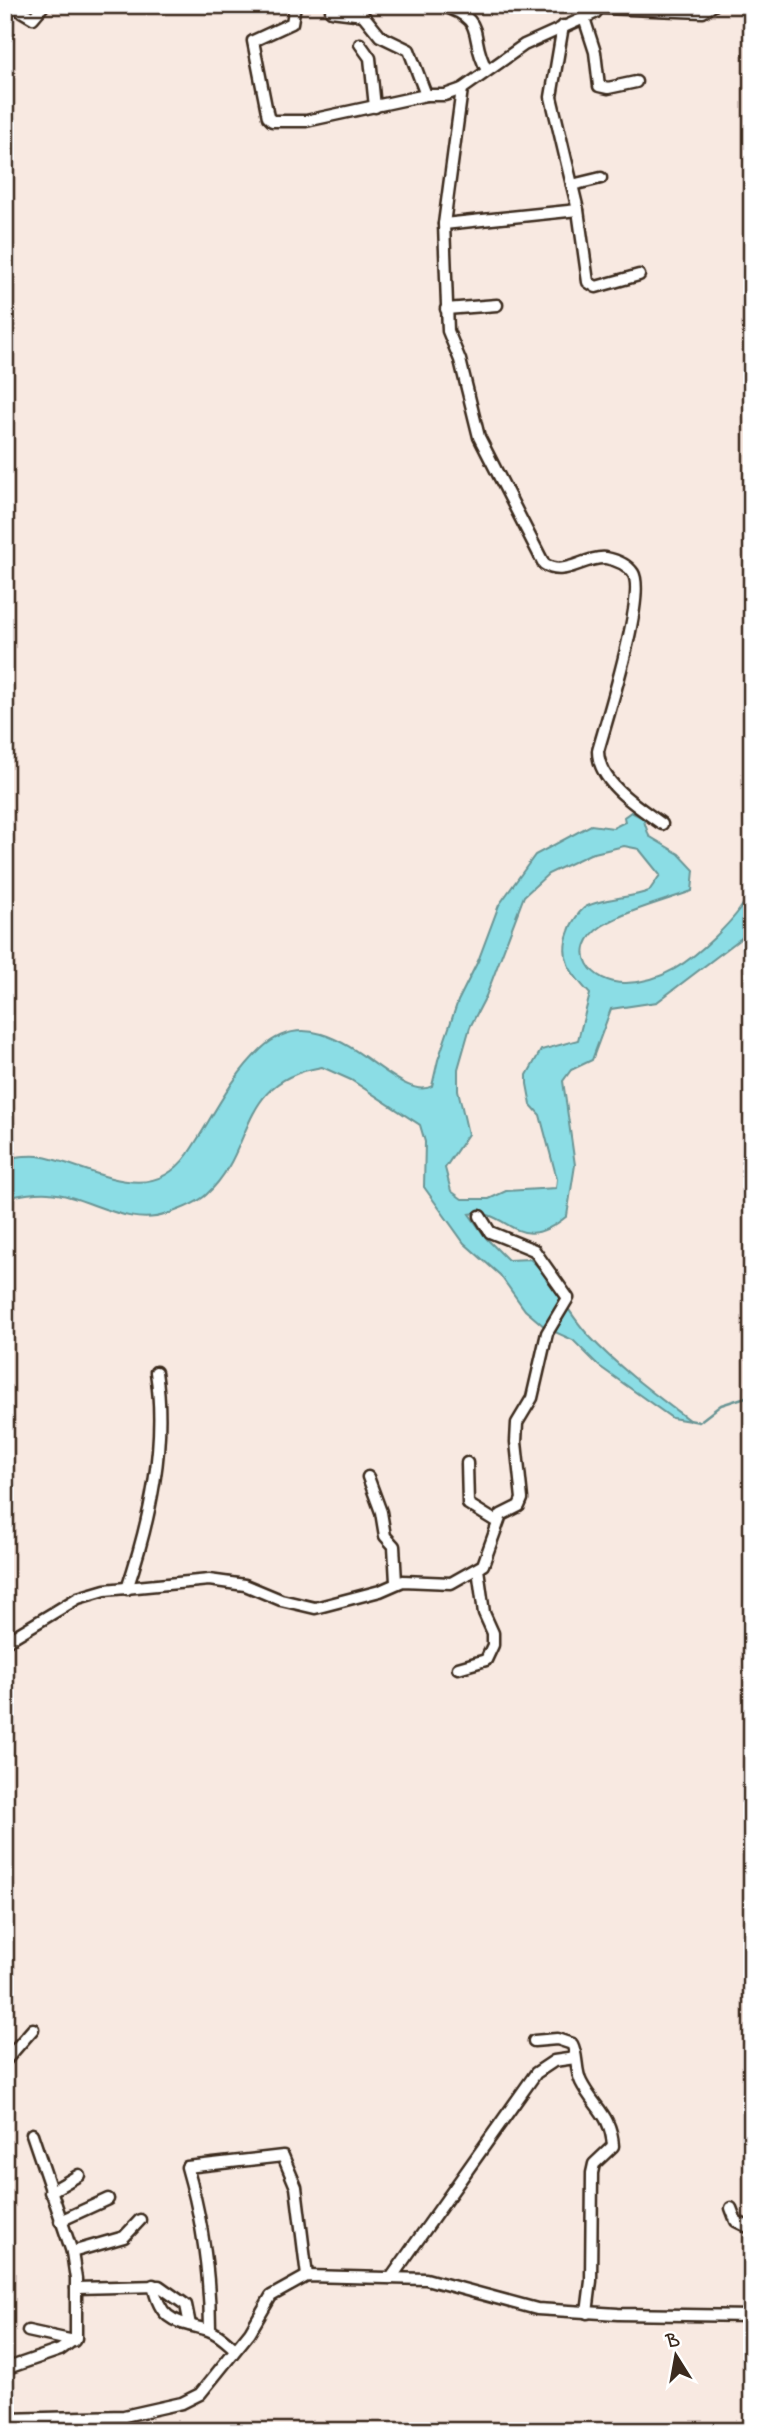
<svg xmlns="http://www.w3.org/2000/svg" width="757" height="2436" font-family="'Indie Flower',sans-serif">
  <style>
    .water { fill: #8bdde5; stroke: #6b9595; stroke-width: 2; fill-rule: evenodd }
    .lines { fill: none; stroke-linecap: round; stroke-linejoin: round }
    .stream { stroke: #6b9595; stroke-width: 2.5 }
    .street-casing { stroke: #3b2a1e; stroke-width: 15 }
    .street { stroke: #fff; stroke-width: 10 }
  </style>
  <rect width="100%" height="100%" fill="#f8e9e1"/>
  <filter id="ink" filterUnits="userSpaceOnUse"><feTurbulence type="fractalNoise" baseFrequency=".0143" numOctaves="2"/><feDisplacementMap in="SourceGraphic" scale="14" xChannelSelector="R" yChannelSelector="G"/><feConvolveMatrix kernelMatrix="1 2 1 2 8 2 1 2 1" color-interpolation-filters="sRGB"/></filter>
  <g filter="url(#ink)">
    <path class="water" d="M631,812L643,818L649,836L679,854L694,870L692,891C664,901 626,911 602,926C566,950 591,984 626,983C663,982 690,961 715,937C731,921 745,907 752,885V930L657,1002L611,1009L592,1060L571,1070L563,1081L575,1165L567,1216C516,1258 509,1207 469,1214L487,1239L508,1260L530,1259C555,1281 566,1312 590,1337C619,1368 656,1395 690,1421L672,1418L599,1366L573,1340L546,1328L525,1310L500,1275L464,1243L424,1187L425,1142L420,1125L351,1080L322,1067C235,1081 257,1149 206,1195C196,1204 179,1210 167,1214C127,1229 87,1195 48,1193C34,1192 19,1195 5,1198V1158C16,1157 28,1155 38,1156C90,1164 147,1211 188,1154C212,1119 229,1079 261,1049C328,987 395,1107 432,1086L438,1060L458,1001L478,961L499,905L535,855L591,825L613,828L625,822L624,817ZM624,846L639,849L660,875L649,891C632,898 596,899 584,908C578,913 571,924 569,931C558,959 572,974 590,994L578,1040L541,1050L527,1075V1084L531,1105L540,1115L557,1179L556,1188L506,1191L489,1199H462L451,1191L445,1168L468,1134L458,1090V1069L470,1027L486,996L524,896L548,874L590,854Z"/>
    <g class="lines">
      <polyline class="stream" points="689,1420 699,1422 721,1405 752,1395"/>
      <defs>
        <g id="street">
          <polyline points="11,5 33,18 44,5"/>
          <polyline points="295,5 292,23 253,41 268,117 272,121 306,121 426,95 445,95 462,89"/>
          <path d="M441,5C490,21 467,36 487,70"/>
          <path d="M602,5L595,13L524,45L462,89L444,224L448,331L460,360L479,437L544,564C564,578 584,556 606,558C616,560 627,564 633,573C647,594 606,722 598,751C598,782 638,807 662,824"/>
          <polyline points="603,8 703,12 714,5"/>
          <polyline points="331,11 363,15 380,36 409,50 426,95"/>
          <polyline points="584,18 595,52 599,86 608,88 636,82"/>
          <polyline points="563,26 551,97 578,210 588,282 596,287 639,275"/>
          <polyline points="360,44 370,58 375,107"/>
          <polyline points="572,185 601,178"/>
          <polyline points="444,224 578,210"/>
          <polyline points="446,309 497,305"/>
          <polyline points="467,1463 468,1504 497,1522"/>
          <polyline points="368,1477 381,1512 385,1536 394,1546 396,1582"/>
          <path d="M127,1589C150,1520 167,1444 156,1372"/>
          <polyline points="5,1642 78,1598 105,1590 209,1580 245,1585 281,1600 315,1608 380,1591 403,1581 451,1583 483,1565 501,1515 519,1506 522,1499 516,1442 517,1423 532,1398 547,1333 568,1298 534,1250 490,1232 480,1216"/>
          <polyline points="458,1668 486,1660 493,1645 493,1633 484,1613 478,1569"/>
          <path d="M534,2041L557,2039L572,2044C578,2055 575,2070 581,2082C594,2108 611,2114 613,2146L594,2164L592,2173L591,2281L587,2313"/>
          <polyline points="5,2061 33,2029"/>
          <polyline points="50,2192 79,2175"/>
          <polyline points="731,2208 736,2221 752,2229"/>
          <polyline points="60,2221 108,2199"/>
          <polyline points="72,2252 124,2237 140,2220"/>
          <polyline points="391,2278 536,2073 554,2061 575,2058"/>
          <path d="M153,2285C161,2323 176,2321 208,2330C218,2333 227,2342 235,2349"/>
          <polyline points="76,2288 159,2286 186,2305 190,2325"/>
          <path d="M210,2330C210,2272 203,2222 187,2167L283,2156L296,2187L307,2276"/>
          <polyline points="28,2331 74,2341"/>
          <polyline points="5,2369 60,2350 76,2338 76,2279 72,2252 32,2134"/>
          <polyline points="5,2419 124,2416 182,2403 200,2394 250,2332 271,2296 307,2276 426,2279 537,2309 618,2314 752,2316"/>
        </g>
      </defs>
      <use href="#street" class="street-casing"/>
      <use href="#street" class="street"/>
    </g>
  </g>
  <rect width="757" height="2436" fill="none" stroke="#fff" stroke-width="28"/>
  <rect x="14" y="14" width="729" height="2408" fill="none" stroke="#3b2a1e" stroke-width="2.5" filter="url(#ink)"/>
  <g transform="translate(676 2356) rotate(349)" stroke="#ffffff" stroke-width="5" paint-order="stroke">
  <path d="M0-5L12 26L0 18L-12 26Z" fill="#3b2a1e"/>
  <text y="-10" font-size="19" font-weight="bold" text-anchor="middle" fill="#3b2a1e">B</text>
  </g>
</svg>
